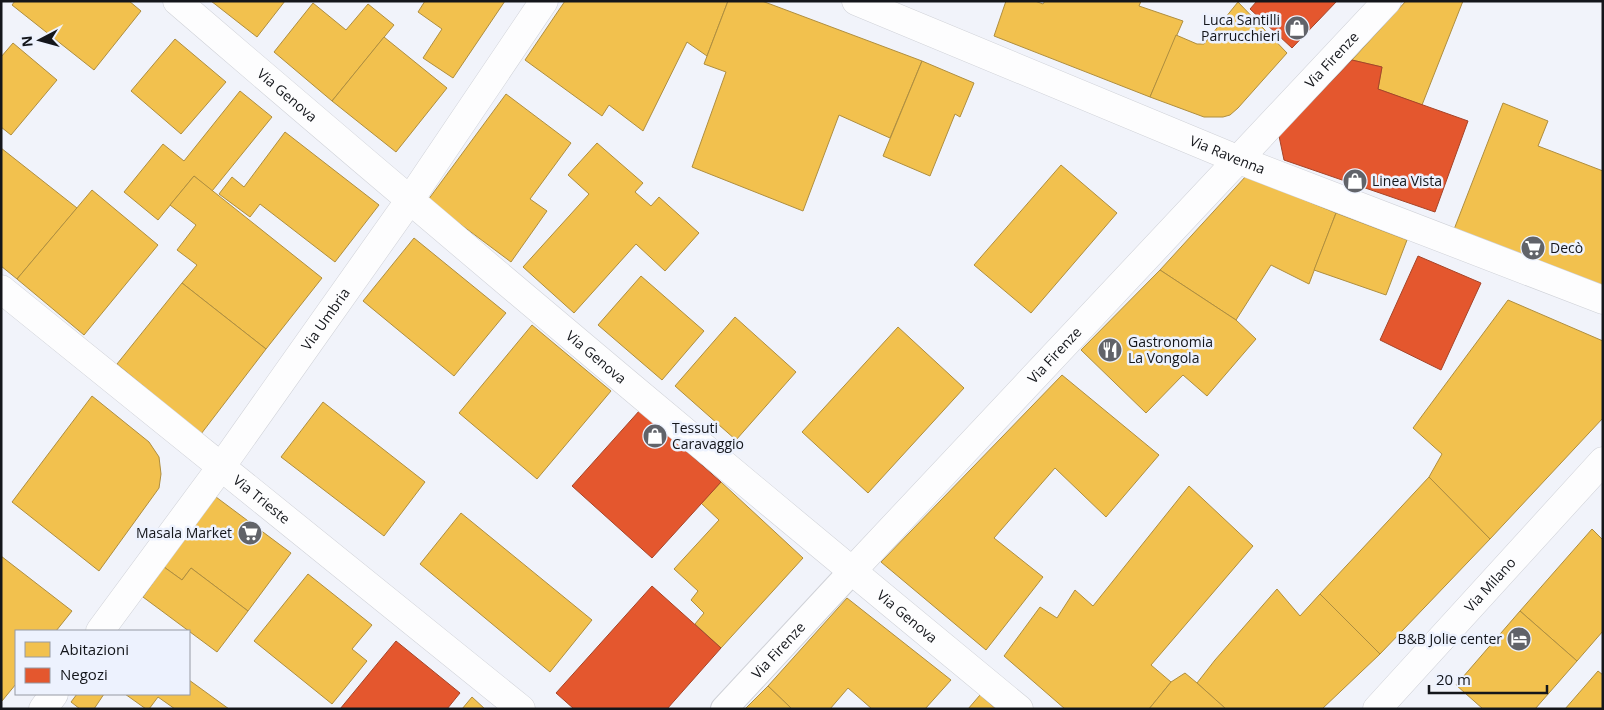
<svg xmlns="http://www.w3.org/2000/svg" width="1604" height="710" font-family="'Open Sans',sans-serif">
  <style>
    .homes { fill: #f2c14e; stroke: #af8e3f }
    .shops { fill: #e4572e; stroke: #a64428 }
    .lines { fill: none; stroke-linecap: round; stroke-linejoin: round }
    .pedestrian-casing { stroke: #cfd1d7; stroke-width: 28 }
    .minor-casing { stroke: #cfd1d7; stroke-width: 29 }
    .pedestrian { stroke: #fdfdfe; stroke-width: 26 }
    .minor { stroke: #fdfdfe; stroke-width: 28 }
    .labels { text-anchor: middle; stroke-width: 5; stroke-linejoin: round; paint-order: stroke }
    .poi-label { font-size: 14px; fill: #14161b; stroke: #edf2fe; text-anchor: start }
    .street-label { font-size: 14px; fill: #14161b; stroke: #edf2fe }
  </style>
  <rect width="100%" height="100%" fill="#f1f3fa"/>
  <g class="homes">
    <polygon points="15,1 129,1 141,11 94,70 12,5"/>
    <polygon points="211,1 285,1 257,37"/>
    <polygon points="425,1 505,1 453,78 423,58 442,29 418,12"/>
    <polygon points="565,1 728,1 707,56 687,42 643,131 609,105 602,116 525,60"/>
    <polygon points="728,1 762,1 922,61 890,138 839,115 803,211 692,167 726,72 704,64"/>
    <polygon points="1006,1 1035,1 1043,4 1045,1 1141,1 1139,6 1183,21 1150,97 994,36"/>
    <polygon points="1406,1 1463,1 1422,105 1378,89 1382,67 1352,60"/>
    <polygon points="1238,2 1287,53 1238,108 1230,115 1223,117 1204,117 1150,97 1176,35 1197,44 1204,44"/>
    <polygon points="313,3 346,30 368,4 394,25 332,101 274,52"/>
    <polygon points="384,37 447,88 396,152 332,101"/>
    <polygon points="175,39 226,82 181,134 131,91"/>
    <polygon points="13,43 57,80 11,135 1,127 1,57"/>
    <polygon points="922,61 974,83 960,117 955,114 930,176 883,156"/>
    <polygon points="240,91 272,117 212,191 194,176 158,220 124,192 163,144 184,161"/>
    <polygon points="506,94 571,143 530,199 547,211 511,262 428,200"/>
    <polygon points="1503,103 1548,121 1538,146 1603,171 1603,291 1453,232"/>
    <polygon points="285,132 379,205 335,262 260,204 250,217 219,194 232,177 244,187"/>
    <polygon points="597,143 643,183 635,192 651,206 659,197 699,233 665,271 636,244 574,313 523,267 589,194 568,175"/>
    <polygon points="1,148 77,208 17,279 1,266"/>
    <polygon points="1061,165 1117,213 1031,313 974,265"/>
    <polygon points="194,176 322,278 266,349 182,283 197,265 177,250 196,225 170,205"/>
    <polygon points="1246,176 1336,213 1309,284 1271,265 1236,320 1160,270"/>
    <polygon points="92,190 158,245 84,335 17,279"/>
    <polygon points="1336,213 1407,240 1386,295 1314,270"/>
    <polygon points="414,238 506,313 454,376 363,301"/>
    <polygon points="1160,270 1236,320 1256,339 1207,396 1183,375 1146,413 1081,350"/>
    <polygon points="641,276 704,331 662,380 598,325"/>
    <polygon points="182,283 266,349 201,434 117,364"/>
    <polygon points="1508,300 1603,341 1603,418 1490,539 1429,477 1442,454 1413,428"/>
    <polygon points="735,317 796,372 736,440 675,386"/>
    <polygon points="532,325 611,391 537,479 459,413"/>
    <polygon points="898,327 964,388 868,493 802,432"/>
    <polygon points="1062,375 1159,455 1106,517 1055,468 994,538 1043,577 986,650 881,562"/>
    <polygon points="92,396 149,442 159,457 161,474 159,488 99,571 12,502"/>
    <polygon points="323,402 425,482 384,536 281,457"/>
    <polygon points="1429,477 1490,539 1380,654 1320,594"/>
    <polygon points="721,482 803,558 721,648 695,624 704,613 691,600 698,591 674,569 719,520 701,503"/>
    <polygon points="1189,486 1253,546 1151,665 1171,682 1149,709 1065,709 1004,656 1040,607 1057,618 1075,590 1093,606"/>
    <polygon points="216,497 291,553 248,611 191,568 182,580 164,567"/>
    <polygon points="461,513 592,620 550,672 420,564"/>
    <polygon points="1592,529 1603,540 1603,631 1577,661 1520,611"/>
    <polygon points="1,556 72,611 56,631 16,631 16,684 2,701"/>
    <polygon points="164,567 182,580 191,568 248,611 217,652 143,597"/>
    <polygon points="308,574 372,625 352,649 367,661 332,704 254,641"/>
    <polygon points="1277,589 1300,616 1320,594 1380,654 1322,709 1226,709 1197,683 1215,660"/>
    <polygon points="847,598 951,680 925,709 872,709 848,688 830,709 792,709 768,686"/>
    <polygon points="1520,611 1577,661 1535,709 1483,709 1456,685"/>
    <polygon points="1598,671 1603,675 1603,709 1565,709"/>
    <polygon points="1185,673 1197,683 1226,709 1149,709 1171,682"/>
    <polygon points="189,680 229,709 175,709 158,697 149,709 146,709 125,694 189,694"/>
    <polygon points="768,686 792,709 745,709"/>
    <polygon points="77,694 104,694 94,709 80,709 71,702"/>
    <polygon points="980,695 996,709 968,709"/>
    <polygon points="472,697 485,709 462,709"/>
  </g>
  <g class="shops">
    <polygon points="1257,1 1337,1 1292,48 1250,9"/>
    <polygon points="1352,60 1382,67 1378,89 1468,121 1435,212 1284,160 1279,136"/>
    <polygon points="1418,256 1481,283 1441,370 1380,340"/>
    <polygon points="640,410 721,482 652,558 572,486"/>
    <polygon points="652,586 721,648 667,709 574,709 556,693"/>
    <polygon points="396,641 460,693 447,709 340,709"/>
  </g>
  <g class="lines">
    <defs>
      <g id="pedestrian">
        <path id="s1" d="M724,709L852,571"/>
      </g>
      <g id="minor">
        <path id="s2" d="M177,1C455,240 736,476 1019,709"/>
        <path id="s3" d="M856,1L1239,160L1603,300"/>
        <path id="s4" d="M1,289L521,709"/>
        <path id="s5" d="M852,571L1387,1"/>
        <path id="s6" d="M100,631L221,467L409,201L544,1"/>
        <polyline points="43,709 54,694"/>
        <path id="s7" d="M1377,709L1603,461"/>
      </g>
    </defs>
    <use href="#pedestrian" class="pedestrian-casing"/>
    <use href="#minor" class="minor-casing"/>
    <use href="#pedestrian" class="pedestrian"/>
    <use href="#minor" class="minor"/>
  </g>
  <defs>
    <symbol id="shop-disc" viewBox="-11 -11 22 22"><circle r="9.5" fill="#616369" stroke="#edf2fe"/><path d="M-5-2.5h2.3a2.7 3.5 0 0 1 5.4 0H5L5.5 6h-11ZM-1.5-2.5h3a1.5 2.3 0 0 0-3 0Z" fill="#fff"/></symbol>
    <symbol id="supermarket-disc" viewBox="-11 -11 22 22"><circle r="9.5" fill="#616369" stroke="#edf2fe"/><path d="M-6-5.5h2.5l.6 2H6L4.5 2H-2.5L-4.4-4H-6ZM-1.5 3.2a1.3 1.3 0 1 0 .1 0ZM3 3.2a1.3 1.3 0 1 0 .1 0Z" fill="#fff"/></symbol>
    <symbol id="restaurant-disc" viewBox="-11 -11 22 22"><circle r="9.5" fill="#616369" stroke="#edf2fe"/><path d="M-5-6h1v4h1v-4h1v4h1v-4h1v5L-1.5 .5V6h-2V.5L-5-1ZM5-6V6H3V1.5H1.5Q1.5-4 5-6Z" fill="#fff"/></symbol>
    <symbol id="hotel-disc" viewBox="-11 -11 22 22"><circle r="9.5" fill="#616369" stroke="#edf2fe"/><path d="M-6-4.5h1.5V1H6V5H4.5V3h-9V5H-6ZM-4 0a1.8 1.8 0 1 1 3.6 0ZM.5 0V-2.5h3Q6-2.5 6 0Z" fill="#fff"/></symbol>
  </defs>
  <g fill-rule="evenodd">
    <use href="#shop-disc" x="1283" y="14" width="28" height="28"/>
    <use href="#shop-disc" x="1341" y="167" width="28" height="28"/>
    <use href="#supermarket-disc" x="1519" y="234" width="28" height="28"/>
    <use href="#restaurant-disc" x="1096" y="336" width="28" height="28"/>
    <use href="#shop-disc" x="641" y="422" width="28" height="28"/>
    <use href="#supermarket-disc" x="236" y="519" width="28" height="28"/>
    <use href="#hotel-disc" x="1505" y="625" width="28" height="28"/>
  </g>
  <g class="labels">
    <g class="poi-label">
      <text x="1280" y="25" text-anchor="end">Luca Santilli<tspan x="1280" dy="16">Parrucchieri</tspan></text>
      <text x="1372" y="186">Linea Vista</text>
      <text x="1550" y="253">Decò</text>
      <text x="1128" y="347">Gastronomia<tspan x="1128" dy="16">La Vongola</tspan></text>
      <text x="672" y="433">Tessuti<tspan x="672" dy="16">Caravaggio</tspan></text>
      <text x="232" y="538" text-anchor="end">Masala Market</text>
      <text x="1502" y="644" text-anchor="end">B&amp;B Jolie center</text>
    </g>
    <g class="street-label">
      <text dy="5" stroke="none"><textPath href="#s5" startOffset="701">Via Firenze</textPath></text>
      <text dy="5" stroke="none"><textPath href="#s2" startOffset="145">Via Genova</textPath></text>
      <text dy="5" stroke="none"><textPath href="#s3" startOffset="402">Via Ravenna</textPath></text>
      <text dy="5" stroke="none"><textPath href="#s6" startOffset="385">Via Umbria</textPath></text>
      <text dy="5" stroke="none"><textPath href="#s5" startOffset="296">Via Firenze</textPath></text>
      <text dy="5" stroke="none"><textPath href="#s2" startOffset="550">Via Genova</textPath></text>
      <text dy="5" stroke="none"><textPath href="#s4" startOffset="335">Via Trieste</textPath></text>
      <text dy="5" stroke="none"><textPath href="#s7" startOffset="168">Via Milano</textPath></text>
      <text dy="5" stroke="none"><textPath href="#s2" startOffset="955">Via Genova</textPath></text>
      <text dy="5" stroke="none"><textPath href="#s1" startOffset="80">Via Firenze</textPath></text>
    </g>
  </g>
  <rect width="1604" height="710" fill="none" stroke="#14161b" stroke-width="5"/>
  <rect x="15" y="630" width="175" height="65" fill="#edf2fe" stroke="#969aa3"/>
  <rect x="25" y="642" width="25" height="15" fill="#f2c14e" stroke="#969aa3"/>
  <text x="60" y="655" font-size="15" fill="#14161b">Abitazioni</text>
  <rect x="25" y="668" width="25" height="15" fill="#e4572e" stroke="#969aa3"/>
  <text x="60" y="680" font-size="15" fill="#14161b">Negozi</text>
  <g transform="translate(40 40) rotate(264)" stroke="#edf2fe" stroke-width="4" paint-order="stroke">
  <path d="M0-4L9 19L0 12L-9 19Z" fill="#14161b"/>
  <text y="-8" font-size="14" font-weight="bold" text-anchor="middle" fill="#14161b">N</text>
  </g>
  <path d="M1429 685v8h118v-8" fill="none" stroke="#14161b" stroke-width="2.5"/>
  <text x="1436" y="685" font-size="15" fill="#14161b" stroke="#edf2fe" stroke-width="4" paint-order="stroke">20 m</text>
</svg>
